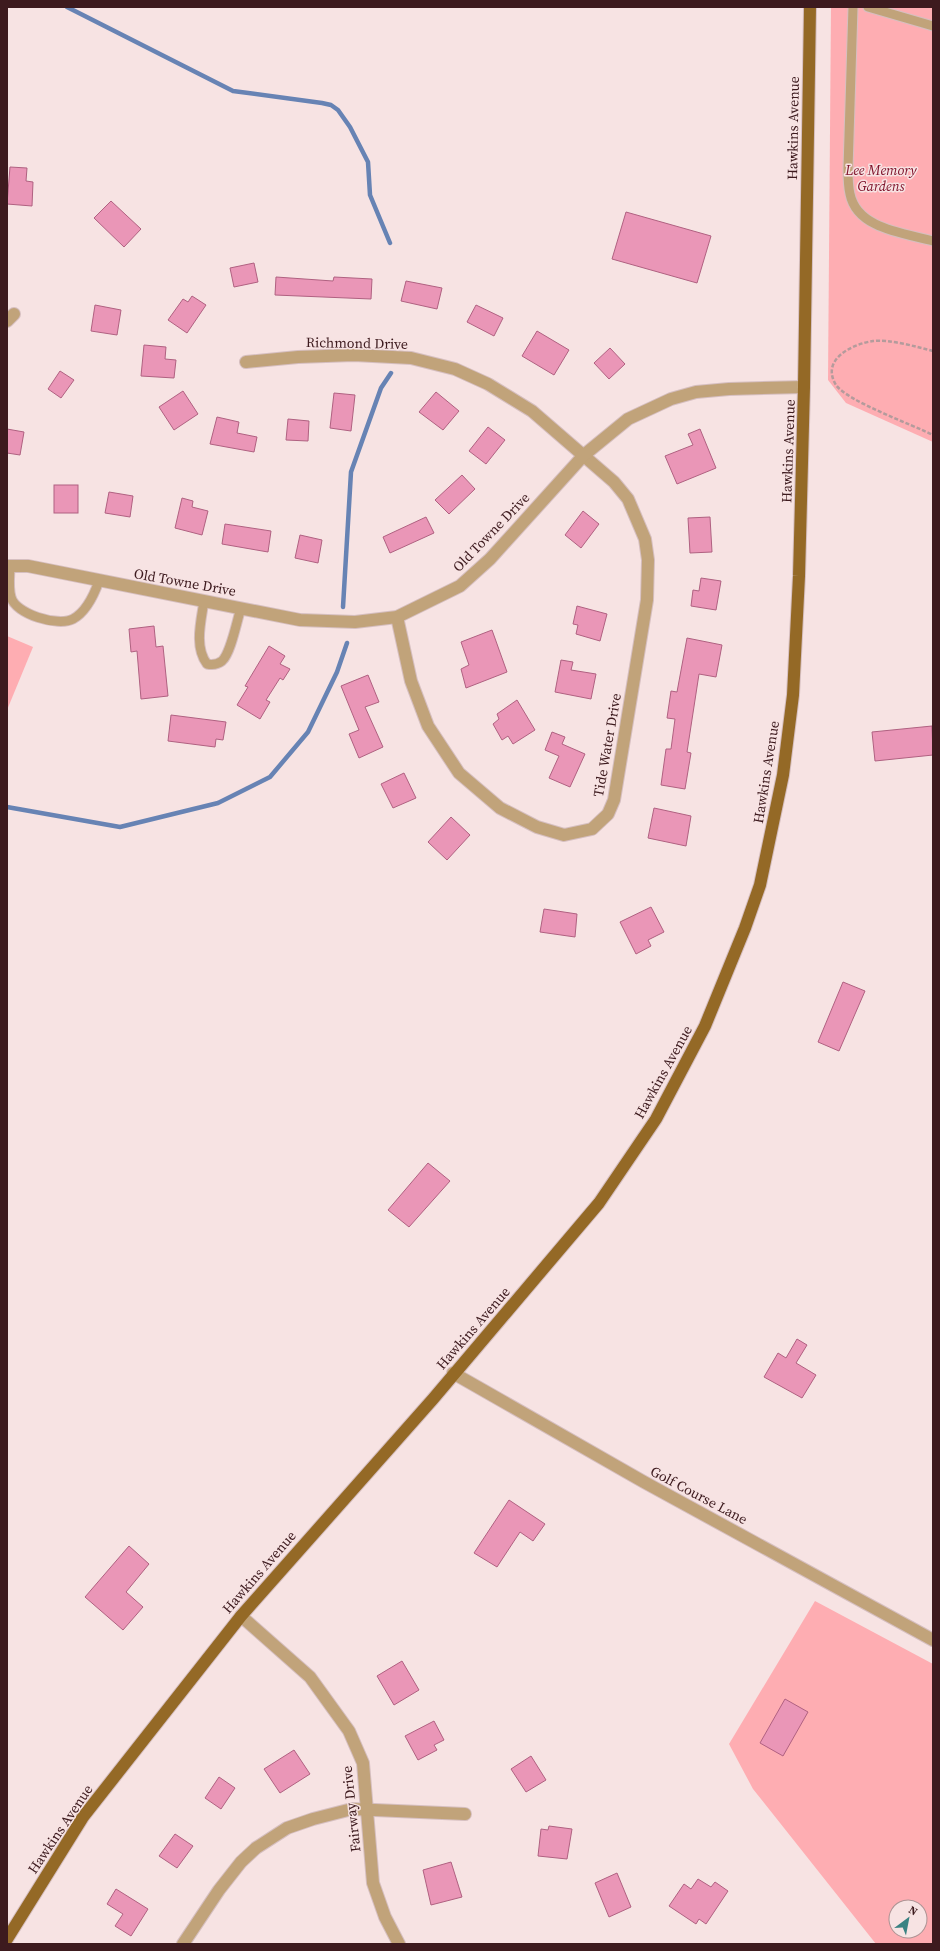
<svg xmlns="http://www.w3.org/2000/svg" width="940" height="1951" font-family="'Source Serif 4',serif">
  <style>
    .green { fill: #feadb2; fill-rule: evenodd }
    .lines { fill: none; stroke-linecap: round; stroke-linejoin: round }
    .stream { stroke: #6783b4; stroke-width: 4.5 }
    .building { fill: #ea96b7; stroke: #b06181 }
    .service-casing { stroke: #d6bfc0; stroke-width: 11 }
    .minor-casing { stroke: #d6bfc0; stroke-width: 14 }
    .primary-casing { stroke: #d6bfc0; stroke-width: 14 }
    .path { stroke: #b49b9c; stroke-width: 2.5; stroke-dasharray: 4 2; stroke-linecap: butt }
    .service { stroke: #c1a37a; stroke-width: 9 }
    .minor { stroke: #c1a37a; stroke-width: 12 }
    .primary { stroke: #946926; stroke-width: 12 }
    .labels { text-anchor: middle; stroke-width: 3; stroke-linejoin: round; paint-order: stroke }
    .street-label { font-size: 14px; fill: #3d1a1e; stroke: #f7e3e3 }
    .park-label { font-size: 14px; font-style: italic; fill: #80152d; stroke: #f7e3e3 }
  </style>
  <rect width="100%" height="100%" fill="#f7e3e3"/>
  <g class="green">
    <polygon points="831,7 933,7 933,442 846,403 828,380"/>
    <polygon points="7,636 33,647 7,710"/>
    <path d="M815,1601L933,1664V1944H876L753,1789L729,1744ZM896,1907H920V1931H896Z"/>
  </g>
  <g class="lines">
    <g class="stream">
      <polyline points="67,7 233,91 322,103 331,105 338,110 350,127 368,162 370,195 390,243"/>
      <polyline points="343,607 351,472 381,388 391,373"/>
      <polyline points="7,807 120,827 218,803 270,777 308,732 337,672 347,643"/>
    </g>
  </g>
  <g class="building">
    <polygon points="10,167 27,168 26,181 33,182 32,206 7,204"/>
    <polygon points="111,201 141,229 124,247 94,218"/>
    <polygon points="626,212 711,236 697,283 612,259"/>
    <polygon points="254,263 258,282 234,287 230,268"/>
    <polygon points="276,277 333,281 334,277 372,279 371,299 275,295"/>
    <polygon points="406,281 442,288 437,309 401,301"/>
    <polygon points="192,296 206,305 187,333 168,320 183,299 188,302"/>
    <polygon points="95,305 121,310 117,335 91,331"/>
    <polygon points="476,305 503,318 494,336 467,322"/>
    <polygon points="537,331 569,350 554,375 522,356"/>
    <polygon points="144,345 166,347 165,359 176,360 174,378 141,376"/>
    <polygon points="610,348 625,364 609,379 594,363"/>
    <polygon points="60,371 74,380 61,398 48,389"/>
    <polygon points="183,391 198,414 174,430 159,407"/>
    <polygon points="436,392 459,411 443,430 419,412"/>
    <polygon points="334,393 355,395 351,431 330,428"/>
    <polygon points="217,417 239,422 237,433 257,437 254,452 210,444"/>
    <polygon points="288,419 309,421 308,441 286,440"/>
    <polygon points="488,427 505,440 486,464 469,451"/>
    <polygon points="7,429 24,432 20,455 7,453"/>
    <polygon points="700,429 716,468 677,484 665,456 693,445 688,434"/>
    <polygon points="462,475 475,489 449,514 435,500"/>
    <rect x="54" y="485" width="24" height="28"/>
    <polygon points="109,492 133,496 130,517 105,513"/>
    <polygon points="182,498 193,501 192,507 208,511 202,535 175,528"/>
    <polygon points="583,511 599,524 581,548 565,535"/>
    <polygon points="426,517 434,533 390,553 383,537"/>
    <polygon points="710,517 712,552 690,553 688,518"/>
    <polygon points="225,524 271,531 268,552 222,544"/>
    <polygon points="300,535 322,540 318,563 295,558"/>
    <polygon points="701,578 721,581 716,610 691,606 693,590 699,591"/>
    <polygon points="577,606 607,614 600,641 576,634 578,625 573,624"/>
    <polygon points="154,626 156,647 163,646 168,696 141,699 137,651 131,652 129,629"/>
    <polygon points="492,630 507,672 466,688 461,669 469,665 461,642"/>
    <polygon points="687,638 722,645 716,677 699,674 687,752 691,753 685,789 661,785 666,749 671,749 675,719 667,718 671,691 677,692"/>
    <polygon points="269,646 285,656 280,664 290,669 283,680 280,678 266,700 270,702 260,719 237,705 248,687 245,686"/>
    <polygon points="561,660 573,662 571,670 596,674 591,699 555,692"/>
    <polygon points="368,675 379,702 365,707 383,747 359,758 349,734 359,730 341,686"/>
    <polygon points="517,700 535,730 513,744 508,736 502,740 493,724 499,719 497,714"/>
    <polygon points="171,715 226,722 223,740 216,739 215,747 168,741"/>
    <polygon points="932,726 933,755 875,761 872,732"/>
    <polygon points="552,732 565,737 562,744 585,754 570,787 549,778 559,756 545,750"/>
    <polygon points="404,773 416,798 393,808 381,784"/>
    <polygon points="654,808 691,816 686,846 648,838"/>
    <polygon points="451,817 470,835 447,860 428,842"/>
    <polygon points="651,907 664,932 648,940 651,946 636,954 620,922"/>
    <polygon points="544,909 577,914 575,937 540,932"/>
    <polygon points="843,982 865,991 839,1051 818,1042"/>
    <polygon points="428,1163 450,1181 409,1227 388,1210"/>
    <polygon points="797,1339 807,1345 796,1363 816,1375 802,1398 764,1377 778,1353 786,1358"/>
    <polygon points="509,1500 545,1524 533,1541 520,1532 497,1567 474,1553"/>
    <polygon points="129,1546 149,1564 126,1592 143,1607 123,1630 85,1597"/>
    <polygon points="402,1661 419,1690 394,1705 377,1676"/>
    <polygon points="785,1699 808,1712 783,1756 760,1743"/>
    <polygon points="434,1721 444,1740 434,1745 437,1750 418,1760 405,1736"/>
    <polygon points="294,1750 310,1774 280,1793 264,1769"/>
    <polygon points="531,1756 546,1780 526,1792 511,1769"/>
    <polygon points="219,1777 235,1788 221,1809 205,1798"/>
    <polygon points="549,1826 572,1829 567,1859 538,1856 541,1829 548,1830"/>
    <polygon points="175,1834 193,1846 177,1868 159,1856"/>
    <polygon points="451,1862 462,1897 431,1905 423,1870"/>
    <polygon points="617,1873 631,1907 609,1917 595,1883"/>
    <polygon points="698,1879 711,1887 715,1882 728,1891 706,1924 699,1919 696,1924 669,1906 684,1884 691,1889"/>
    <polygon points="116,1889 148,1909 131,1936 115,1926 123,1914 107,1904"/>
  </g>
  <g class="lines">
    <defs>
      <g id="service">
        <path d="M853,7L848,169C848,177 848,186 850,194C857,229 904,233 933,241"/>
        <polyline points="868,7 933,26"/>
        <path d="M10,566C10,575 8,587 11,597C15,614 58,627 73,619C86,612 94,595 99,581"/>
        <path d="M204,601C201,621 194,647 207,664C212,665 217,665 222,661C231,653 237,620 241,608"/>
      </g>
      <g id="minor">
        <polyline points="7,321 14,314"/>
        <polyline points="246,362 298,357 354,355 411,358 455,369 488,384 532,411 614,482 628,499 645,539 648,560 647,600 614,800 608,814 592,829 564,835 537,827 500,808 459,773 428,726 411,681 397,617"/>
        <polyline points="7,566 28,566 300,620 355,622 397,617 460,586 490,559 584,455 628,419 671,399 696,392 729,389 804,387"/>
        <polyline points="453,1373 644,1482 933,1640"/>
        <polyline points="241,1616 310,1677 349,1731 363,1763 373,1883 385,1917 399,1944"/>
        <polyline points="183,1944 219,1890 241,1862 256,1848 287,1828 313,1819 352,1809 465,1814"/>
      </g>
      <polyline id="primary" points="7,1939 83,1817 241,1616 433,1399 599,1203 656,1119 705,1026 745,928 760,885 783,775 793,695 799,576 804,387 810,7"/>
    </defs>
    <use href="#service" class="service-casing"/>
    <use href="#minor" class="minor-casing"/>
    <use href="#primary" class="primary-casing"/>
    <path class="path" d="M933,351C918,347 889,339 873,341C853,344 820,359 836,385C847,401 913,425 933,435"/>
    <use href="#service" class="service"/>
    <use href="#minor" class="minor"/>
    <use href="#primary" class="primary"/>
  </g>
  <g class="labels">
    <g class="street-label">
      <text transform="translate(793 128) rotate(-89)" y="5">Hawkins Avenue</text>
      <text transform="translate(357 343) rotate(1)" y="5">Richmond Drive</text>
      <text transform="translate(788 451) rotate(-88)" y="5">Hawkins Avenue</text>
      <text transform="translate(491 532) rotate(-46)" y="5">Old Towne Drive</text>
      <text transform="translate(185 582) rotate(10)" y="5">Old Towne Drive</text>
      <text transform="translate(607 745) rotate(-80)" y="5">Tide Water Drive</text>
      <text transform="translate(766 772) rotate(-81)" y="5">Hawkins Avenue</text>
      <text transform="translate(663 1072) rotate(-61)" y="5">Hawkins Avenue</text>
      <text transform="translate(473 1328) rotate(-49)" y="5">Hawkins Avenue</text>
      <text transform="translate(699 1495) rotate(28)" y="5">Golf Course Lane</text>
      <text transform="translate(259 1572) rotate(-49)" y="5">Hawkins Avenue</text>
      <text transform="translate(351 1809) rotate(-96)" y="5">Fairway Drive</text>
      <text transform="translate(60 1829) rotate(-56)" y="5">Hawkins Avenue</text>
    </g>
    <g class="park-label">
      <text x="881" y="175">Lee Memory<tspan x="881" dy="16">Gardens</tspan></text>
    </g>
  </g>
  <rect width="940" height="1951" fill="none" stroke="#3d1a1e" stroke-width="16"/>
  <g transform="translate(908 1919) rotate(32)"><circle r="19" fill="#f7e3e3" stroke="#ad9394"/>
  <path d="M0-3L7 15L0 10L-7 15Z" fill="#3a8383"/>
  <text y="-6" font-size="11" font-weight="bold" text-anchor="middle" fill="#3d1a1e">N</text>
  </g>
</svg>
